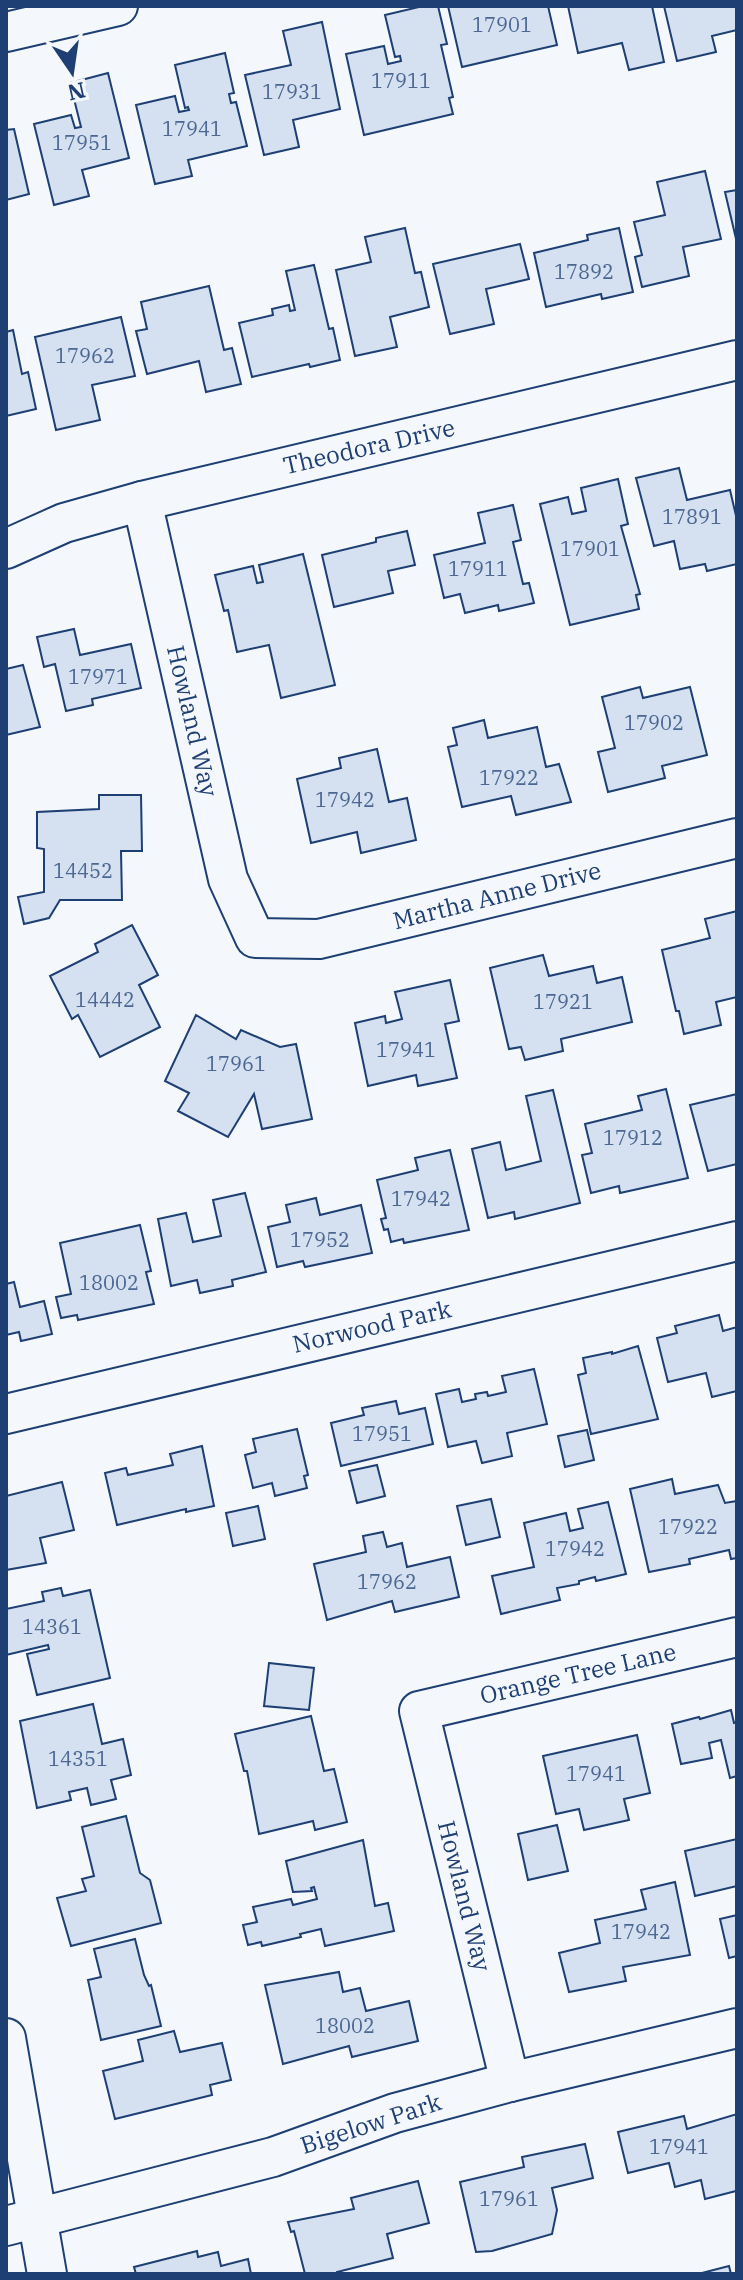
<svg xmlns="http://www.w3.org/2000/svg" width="743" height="2280" font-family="'IBM Plex Serif',serif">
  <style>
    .building { fill: #d5e0f0; stroke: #1d3f73; stroke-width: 2 }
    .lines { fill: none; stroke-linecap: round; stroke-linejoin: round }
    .minor-casing { stroke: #1d3f73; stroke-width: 42 }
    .minor { stroke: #f4f7fb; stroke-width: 38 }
    .labels { text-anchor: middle; stroke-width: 6; stroke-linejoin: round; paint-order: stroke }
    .number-label { font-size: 20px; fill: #4b6792 }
    .street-label { font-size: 24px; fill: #1d3f73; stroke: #f4f7fb }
  </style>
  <rect width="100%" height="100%" fill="#f4f7fb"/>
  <g class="building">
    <polygon points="423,6 438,6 447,44 441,45 453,97 449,98 453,114 364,135 346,54 384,46 388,64 401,61 400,56 395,57 385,15"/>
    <polygon points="448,6 548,6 557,45 462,67"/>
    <polygon points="568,6 652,6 664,62 629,70 622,43 578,53"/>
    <polygon points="664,6 737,6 737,30 712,36 716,52 677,61"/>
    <polygon points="322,22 340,109 293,120 299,147 264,155 245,75 291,65 283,31"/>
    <polygon points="225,53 234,93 229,94 231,103 236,102 247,146 188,160 192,176 155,184 136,105 175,96 179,112 189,110 188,107 185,108 175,65"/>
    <polygon points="108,73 129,158 82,170 89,196 54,205 34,124 71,115 75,128 81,127 70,83"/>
    <polygon points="14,129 29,194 6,200 6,130"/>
    <polygon points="705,171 721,239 683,247 689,276 642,287 635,257 642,255 634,222 665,215 657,182"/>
    <polygon points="737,190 737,243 725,192"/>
    <polygon points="405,228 415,273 421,272 429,307 390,317 397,347 355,356 336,270 371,262 365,237"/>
    <polygon points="619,228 633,292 602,299 601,294 546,307 534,253 588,240 587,235"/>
    <polygon points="520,244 529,279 486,289 494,324 450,334 433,264"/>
    <polygon points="314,265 329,329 333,328 340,360 310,367 309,364 252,377 239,323 273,315 272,309 289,305 290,311 295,310 286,271"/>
    <polygon points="209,286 224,350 232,348 241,384 206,392 199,361 147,374 136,331 147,329 141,302"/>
    <polygon points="121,317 135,376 92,385 100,420 56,430 35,337"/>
    <polygon points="13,330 22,374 28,372 36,409 6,416 6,332"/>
    <polygon points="679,468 687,500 730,490 737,520 737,564 707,571 705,564 680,569 674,541 654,546 636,478"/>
    <polygon points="618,479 628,524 621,526 640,594 636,595 639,609 570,625 540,504 568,497 572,514 586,511 581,488"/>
    <polygon points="513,505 521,540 513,542 523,584 529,583 534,603 499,611 498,605 465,613 460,594 444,598 434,555 485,543 478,513"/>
    <polygon points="407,531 415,565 388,571 393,593 334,607 322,555 376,542 376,538"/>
    <polygon points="303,554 335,685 281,698 269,645 237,652 228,610 224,611 215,575 253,566 257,583 263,582 259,565"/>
    <polygon points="74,629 80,655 131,644 141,688 92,699 93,705 66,711 55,664 44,667 37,637"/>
    <polygon points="23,665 40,727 6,735 6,669"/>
    <polygon points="640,687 643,698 690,687 707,755 662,766 665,778 608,792 598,752 615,748 602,697"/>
    <polygon points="484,720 488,738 537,727 546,767 559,764 571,802 516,815 511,796 462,807 448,747 457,745 453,728"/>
    <polygon points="377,749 389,802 407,798 416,840 361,853 357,832 311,843 297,779 341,768 339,758"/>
    <polygon points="99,795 141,795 142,851 121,851 122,900 60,900 49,918 24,924 18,897 44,892 44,849 37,848 37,812 99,809"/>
    <polygon points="737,911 737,997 716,1002 721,1025 684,1034 679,1011 676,1011 662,950 710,938 705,919"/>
    <polygon points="132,925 158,975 139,985 160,1027 100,1057 78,1015 72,1019 50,976 98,952 95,944"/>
    <polygon points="543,955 549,976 593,966 597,983 622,977 632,1022 561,1039 563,1051 525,1060 521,1047 509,1049 490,968"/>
    <polygon points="450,980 459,1021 445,1024 457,1078 418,1086 416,1075 368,1086 355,1023 385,1016 386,1023 402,1019 395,992"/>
    <polygon points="196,1015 236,1039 241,1030 280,1047 296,1044 312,1119 262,1129 254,1094 228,1137 178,1111 189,1093 165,1081"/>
    <polygon points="666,1089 688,1178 620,1193 619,1186 591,1193 582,1155 592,1153 585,1124 642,1110 638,1096"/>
    <polygon points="553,1090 580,1203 515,1219 514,1212 488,1218 472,1149 500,1142 506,1170 541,1161 526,1096"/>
    <polygon points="737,1094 737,1164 708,1171 690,1105"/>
    <polygon points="450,1150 469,1230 404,1243 403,1239 391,1242 388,1229 384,1230 381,1219 386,1218 377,1180 418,1170 415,1158"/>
    <polygon points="245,1193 266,1272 232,1280 233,1286 200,1293 197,1280 171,1286 158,1219 186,1213 193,1242 221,1236 213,1200"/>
    <polygon points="316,1198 320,1215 361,1205 372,1253 305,1267 303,1261 277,1267 268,1227 290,1222 286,1205"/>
    <polygon points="140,1225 151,1271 146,1272 154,1304 78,1320 77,1315 61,1318 56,1297 71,1294 60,1243"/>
    <polygon points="14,1282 20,1307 44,1301 52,1334 21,1341 19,1332 6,1335 6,1284"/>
    <polygon points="719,1315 723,1331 737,1327 737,1391 712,1397 706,1373 668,1382 657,1338 677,1333 675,1326"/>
    <polygon points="638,1346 658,1419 591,1434 578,1375 586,1373 583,1358 612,1352 612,1354"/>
    <polygon points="534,1369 547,1424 507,1433 512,1456 482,1463 476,1441 448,1447 436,1394 459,1389 462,1402 476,1399 475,1394 487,1392 488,1396 506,1392 502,1376"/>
    <polygon points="396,1401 399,1414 425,1408 433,1444 341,1466 331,1423 364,1415 362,1408"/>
    <polygon points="297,1429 308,1475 304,1476 307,1488 275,1496 272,1483 253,1488 245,1455 256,1452 253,1439"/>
    <polygon points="587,1430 594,1460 565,1467 558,1436"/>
    <polygon points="202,1446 214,1506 186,1512 186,1509 117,1525 105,1473 126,1468 128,1475 173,1465 170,1454"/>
    <polygon points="377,1465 385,1496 357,1503 349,1471"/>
    <polygon points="672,1479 675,1494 718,1485 725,1503 737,1501 737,1558 731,1559 729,1550 689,1559 690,1564 649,1572 630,1489"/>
    <polygon points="62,1482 74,1530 40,1538 46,1563 6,1570 6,1496"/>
    <polygon points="491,1499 500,1537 466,1545 457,1506"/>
    <polygon points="608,1502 626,1574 596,1581 595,1577 579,1581 579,1584 557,1588 560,1600 501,1614 492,1576 534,1567 524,1523 566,1513 570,1531 583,1528 578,1509"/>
    <polygon points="258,1506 265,1539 233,1546 226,1513"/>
    <polygon points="383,1532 387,1547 402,1543 407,1567 450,1557 459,1597 395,1612 392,1601 327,1620 314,1564 366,1552 363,1536"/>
    <polygon points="61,1588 63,1596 90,1590 110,1678 37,1695 27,1654 49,1649 48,1645 6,1655 6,1609 44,1601 42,1592"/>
    <polygon points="269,1663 314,1668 309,1710 264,1706"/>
    <polygon points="93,1704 102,1744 123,1739 131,1775 111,1780 116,1799 91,1805 87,1788 69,1792 71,1800 37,1808 20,1721"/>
    <polygon points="731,1710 734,1723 737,1722 737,1776 730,1778 721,1740 709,1743 712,1758 681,1764 672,1724 699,1717 700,1719"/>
    <polygon points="311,1716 324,1771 334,1769 347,1822 315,1830 313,1821 259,1834 247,1771 244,1771 235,1734"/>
    <polygon points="637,1735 650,1793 624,1799 629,1820 584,1830 579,1809 556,1814 543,1756"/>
    <polygon points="126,1816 140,1873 150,1880 161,1923 71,1946 57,1898 86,1891 82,1879 94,1876 82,1827"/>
    <polygon points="557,1825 568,1871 528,1880 518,1834"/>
    <polygon points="737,1839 737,1886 695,1896 685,1851"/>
    <polygon points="363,1840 375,1906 388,1903 394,1931 325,1946 321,1929 300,1934 301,1937 262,1946 261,1942 248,1945 243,1925 257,1922 253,1907 291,1899 293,1905 317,1899 314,1887 311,1888 312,1891 293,1892 286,1861"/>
    <polygon points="675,1882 690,1955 623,1967 626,1981 569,1992 559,1953 600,1943 595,1920 646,1909 641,1890"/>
    <polygon points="737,1915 737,1956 729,1958 720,1919"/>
    <polygon points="135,1939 144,1975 149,1986 151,1985 161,2026 101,2040 88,1980 101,1977 94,1949"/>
    <polygon points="339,1972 343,1992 360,1988 366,2011 409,2001 418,2041 352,2057 349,2046 283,2064 265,1985"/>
    <polygon points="174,2031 180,2052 222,2043 231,2080 210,2085 212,2095 115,2119 103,2071 143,2061 138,2040"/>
    <polygon points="737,2114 737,2195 736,2191 705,2199 701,2180 675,2187 669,2163 628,2173 618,2132 684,2116 687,2129"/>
    <polygon points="585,2144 593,2178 552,2188 557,2210 552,2234 492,2251 476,2252 460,2182 524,2167 522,2157"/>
    <polygon points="418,2181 429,2223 387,2234 393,2258 337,2272 337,2274 305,2274 294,2231 291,2232 288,2222 354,2209 351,2198"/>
    <polygon points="197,2251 198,2257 218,2252 221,2266 248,2259 251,2274 136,2274 134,2267"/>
    <polygon points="729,2266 731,2274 698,2274"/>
  </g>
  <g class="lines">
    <defs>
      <g id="minor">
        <polyline points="6,32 118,6"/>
        <polyline points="142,501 228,879 255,938 319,939 737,838"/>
        <polyline points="6,549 64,523 142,501 737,360"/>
        <polyline points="6,1414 737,1241"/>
        <polyline points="6,2038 47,2274"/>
        <polyline points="510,2082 419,1711 737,1637"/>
        <polyline points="6,2226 273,2157 395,2113 510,2082 737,2028"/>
      </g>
    </defs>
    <use href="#minor" class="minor-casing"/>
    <use href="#minor" class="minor"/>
  </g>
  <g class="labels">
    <g class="number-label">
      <text x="502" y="32">17901</text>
      <text x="401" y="88">17911</text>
      <text x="292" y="99">17931</text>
      <text x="192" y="136">17941</text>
      <text x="82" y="150">17951</text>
      <text x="584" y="279">17892</text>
      <text x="85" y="363">17962</text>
      <text x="692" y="524">17891</text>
      <text x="590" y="556">17901</text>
      <text x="478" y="576">17911</text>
      <text x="98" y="684">17971</text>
      <text x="654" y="730">17902</text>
      <text x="509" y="785">17922</text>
      <text x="345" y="807">17942</text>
      <text x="83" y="878">14452</text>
      <text x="105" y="1007">14442</text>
      <text x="563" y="1009">17921</text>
      <text x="406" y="1057">17941</text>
      <text x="236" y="1071">17961</text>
      <text x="633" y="1145">17912</text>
      <text x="421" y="1206">17942</text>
      <text x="320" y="1247">17952</text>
      <text x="109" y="1290">18002</text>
      <text x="382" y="1441">17951</text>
      <text x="688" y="1534">17922</text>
      <text x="575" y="1556">17942</text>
      <text x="387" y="1589">17962</text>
      <text x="52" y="1634">14361</text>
      <text x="78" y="1766">14351</text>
      <text x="596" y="1781">17941</text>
      <text x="641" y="1939">17942</text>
      <text x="345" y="2033">18002</text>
      <text x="679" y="2154">17941</text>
      <text x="509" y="2206">17961</text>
    </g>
    <g class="street-label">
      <text transform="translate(369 447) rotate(-13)" y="8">Theodora Drive</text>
      <text transform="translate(192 721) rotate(77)" y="8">Howland Way</text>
      <text transform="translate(497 896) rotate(-14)" y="8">Martha Anne Drive</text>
      <text transform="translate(372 1327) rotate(-13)" y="8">Norwood Park</text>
      <text transform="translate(578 1674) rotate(-13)" y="8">Orange Tree Lane</text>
      <text transform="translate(464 1896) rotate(76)" y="8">Howland Way</text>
      <text transform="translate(371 2124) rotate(-18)" y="8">Bigelow Park</text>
    </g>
  </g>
  <rect width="743" height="2280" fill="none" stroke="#1d3f73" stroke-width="16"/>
  <g transform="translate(72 72) rotate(167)" stroke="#f4f7fb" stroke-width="6" paint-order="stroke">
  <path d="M0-6L14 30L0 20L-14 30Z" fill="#1d3f73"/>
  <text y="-12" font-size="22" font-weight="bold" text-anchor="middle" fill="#1d3f73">N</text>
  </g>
</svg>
